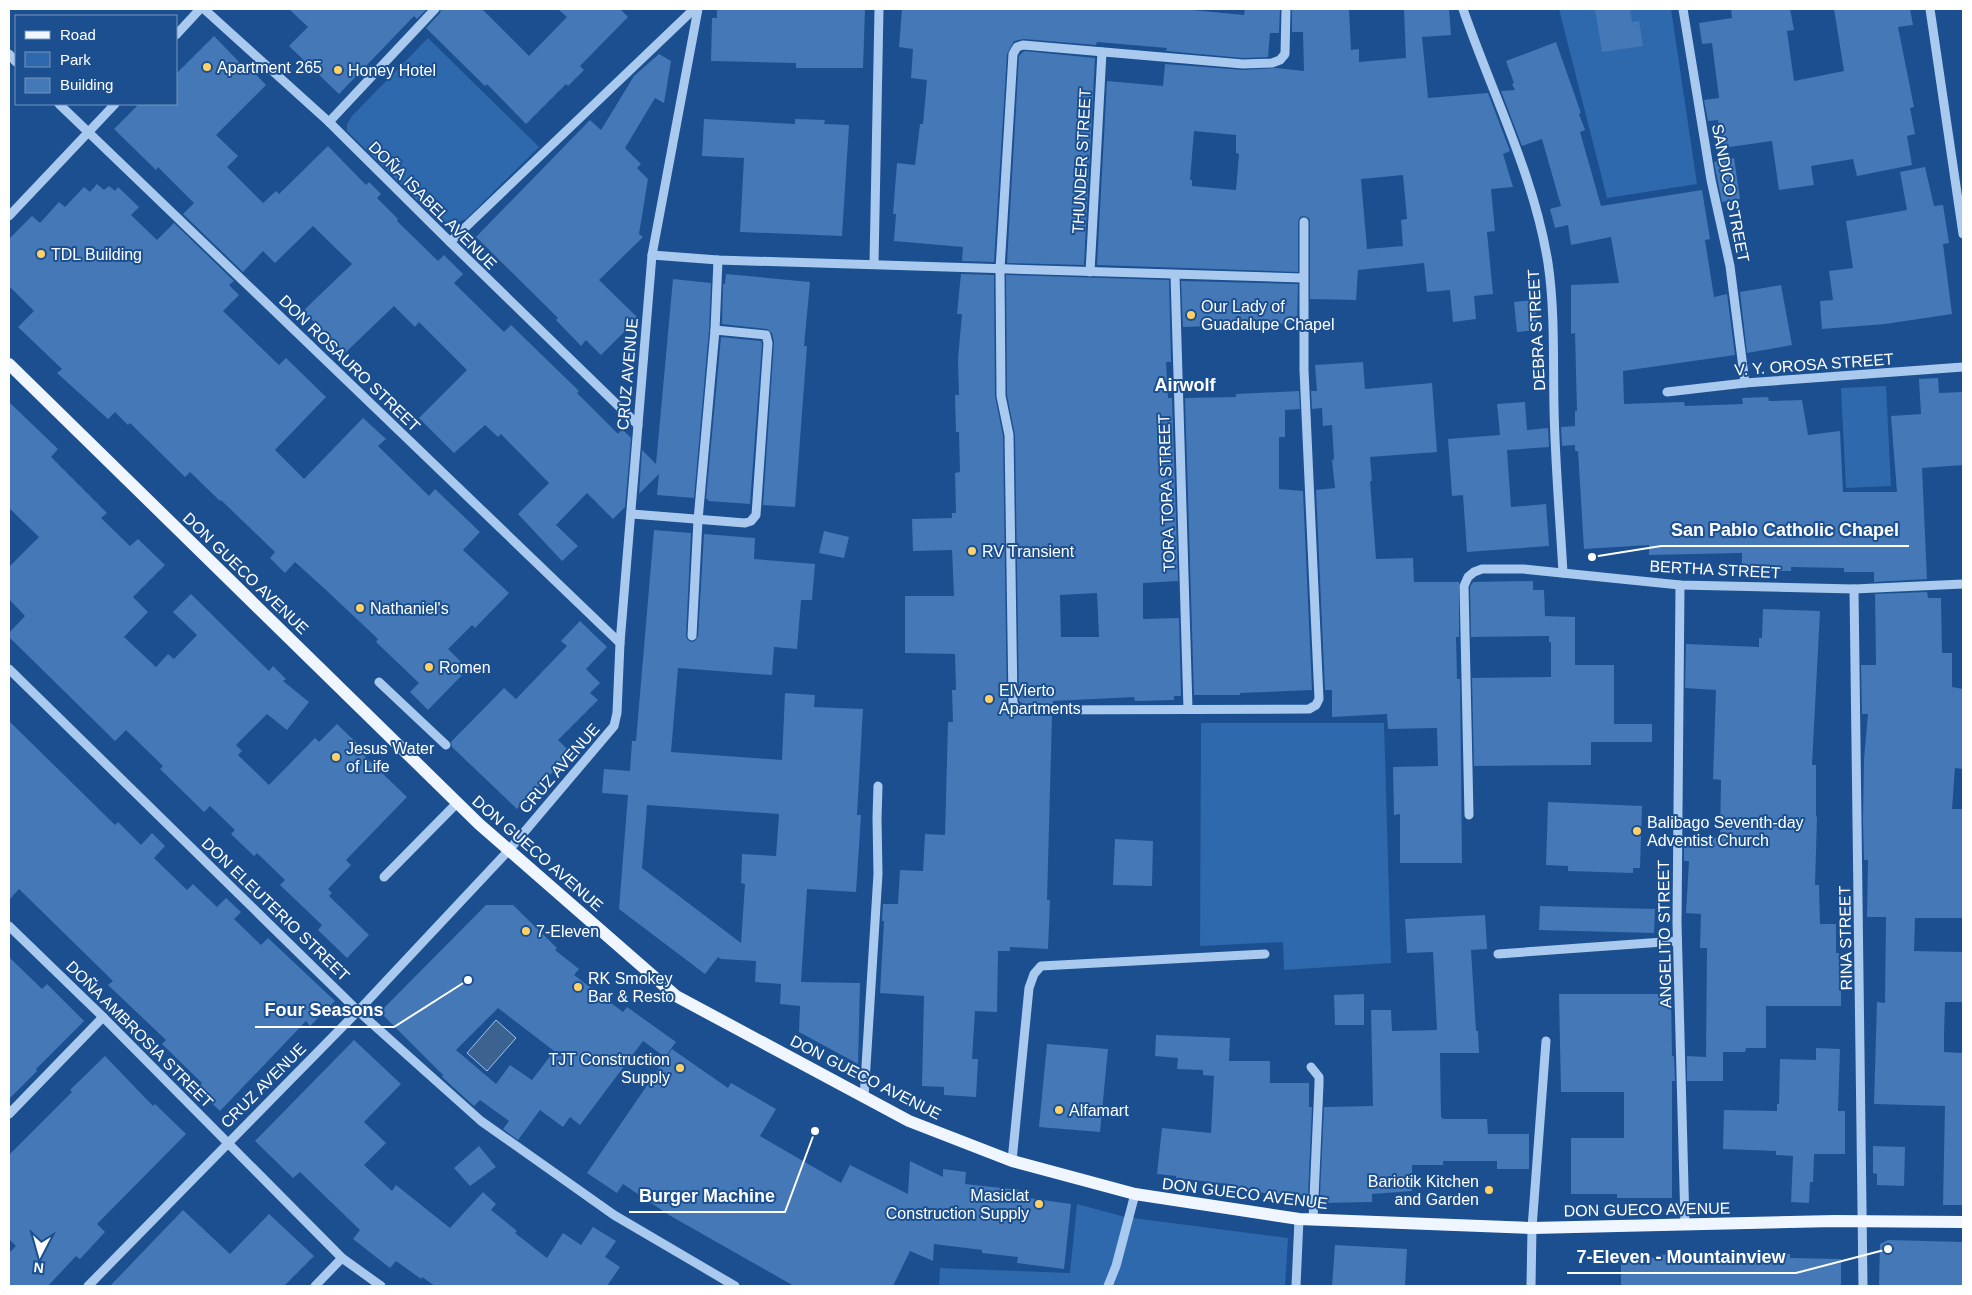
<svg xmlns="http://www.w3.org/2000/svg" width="1972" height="1295" font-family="Helvetica,sans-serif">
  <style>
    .green { fill: #2e69ad }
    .water { fill: #3c6290; stroke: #9cc4f0 }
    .building { fill: #4478b7; fill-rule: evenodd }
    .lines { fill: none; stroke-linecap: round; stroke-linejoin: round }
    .minor { stroke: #a9c9ee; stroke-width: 9 }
    .major { stroke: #f0f6ff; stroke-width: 12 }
    .poi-dot { fill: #ffd166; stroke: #1b4f8f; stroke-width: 2 }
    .labels { text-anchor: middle; stroke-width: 4; stroke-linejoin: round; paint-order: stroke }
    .poi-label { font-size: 16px; fill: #fff; stroke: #1b4f8f; text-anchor: start }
    .street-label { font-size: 16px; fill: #fff; stroke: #1b4f8f }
    .neighbourhood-label { font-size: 18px; font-weight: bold; fill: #fff; stroke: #1b4f8f }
    .leader { fill: none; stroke: #fff; stroke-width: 2 }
    .callout-dot { fill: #fff; stroke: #1b4f8f; stroke-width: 2 }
    .callout-label { font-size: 18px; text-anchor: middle; font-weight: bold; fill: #fff; stroke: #1b4f8f; stroke-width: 4; stroke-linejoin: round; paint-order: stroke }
  </style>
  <rect width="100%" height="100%" fill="#1b4f8f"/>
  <g class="green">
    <polygon points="1559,9 1671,9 1697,184 1607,198"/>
    <path d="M428,38L539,147L466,219C454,224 447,224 435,218L347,131V124L352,116Z"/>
    <polygon points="1886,386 1891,486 1846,488 1841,388"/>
    <polygon points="1201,723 1384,723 1391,963 1284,970 1283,942 1200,946"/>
    <polygon points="1077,1204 1125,1217 1288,1238 1285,1286 939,1286 940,1268 1070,1273"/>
  </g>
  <polygon class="water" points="496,1020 516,1038 487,1071 467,1053"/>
  <g class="building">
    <polygon points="289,9 427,9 417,19 414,16 339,94 289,46 308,27"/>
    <polygon points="441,9 482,9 529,56 567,17 558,9 620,9 628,17 580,66 584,70 568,86 566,84 526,124 487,84 485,86 426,28 440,13"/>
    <polygon points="717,9 865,9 863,68 796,68 796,63 711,61 712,18 717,18"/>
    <polygon points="902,9 1181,9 1244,15 1245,9 1280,9 1279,33 1270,33 1268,57 1243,58 1166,51 1167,48 1097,42 1096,45 1024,39 1014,41 1007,54 994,262 962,261 963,247 894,241 896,214 893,214 897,163 915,165 920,124 923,124 927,80 911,78 913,49 899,47"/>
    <path d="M1292,9H1349L1351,50L1359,49V62L1406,58L1404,9H1449L1451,35L1422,37L1428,98L1488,93L1510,151L1503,154L1513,187L1491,189L1495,231L1487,232L1493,294L1474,296L1476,319L1453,322L1450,290L1427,292L1424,263L1358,270L1356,300L1310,299V222L1309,218L1304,216L1300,217L1298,222V272L1097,265L1107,81L1163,86L1165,64L1243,70L1276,68L1304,71L1303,32H1292ZM1194,131L1236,135V153L1239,154L1236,190L1192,186V180H1190ZM1403,175L1407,219L1401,220L1403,246L1367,249L1361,179Z"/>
    <polygon points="1595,9 1630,9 1632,22 1639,21 1643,46 1602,52"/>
    <polygon points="1731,9 1790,9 1794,30 1787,31 1794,81 1844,71 1834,9 1910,9 1913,25 1898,27 1914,107 1910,108 1915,134 1907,136 1912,165 1857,176 1853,159 1811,166 1814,185 1779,190 1772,141 1722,148 1718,120 1708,121 1704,100 1719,98 1712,43 1702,44 1699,23 1732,18"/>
    <polygon points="214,36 243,66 245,63 266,85 216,135 238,156 227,167 263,203 276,191 279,194 328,146 366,185 369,182 381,194 377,198 398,219 397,221 438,261 444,255 463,274 454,283 504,332 511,325 579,391 577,393 618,434 622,429 631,438 625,507 613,519 587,493 556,525 578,546 562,561 518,514 549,483 501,434 498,437 485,425 454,453 419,418 467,370 419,322 415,327 394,306 345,353 303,311 352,264 313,226 275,263 263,251 243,272 183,214 194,203 158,167 156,170 114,129 139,104 176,104 176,74"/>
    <polygon points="1556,42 1581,113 1579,114 1585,130 1580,132 1601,206 1702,190 1710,239 1705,240 1714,297 1727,294 1735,355 1623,371 1624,404 1684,402 1685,406 1743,404 1742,398 1768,397 1769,401 1802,400 1808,435 1840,431 1843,492 1897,492 1891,416 1921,414 1919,379 1938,378 1939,393 1963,392 1963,465 1922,468 1927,579 1874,582 1874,572 1844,572 1844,568 1791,567 1791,571 1766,571 1767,567 1742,567 1742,553 1649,555 1649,545 1584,549 1578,451 1575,451 1575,445 1562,446 1561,427 1575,426 1575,411 1577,411 1575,333 1571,334 1571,285 1619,283 1611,237 1571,245 1568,225 1555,228 1550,209 1561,206 1542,139 1522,146 1501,91 1515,90 1512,84 1514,83 1506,61"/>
    <polygon points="1024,51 1095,58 1084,265 1007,263 1019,56"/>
    <polygon points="659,54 671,61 664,103 655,98 625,148 641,164 637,168 648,179 639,234 643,237 599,280 638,318 601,355 586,340 581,346 556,320 558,318 476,237 590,120 601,130 634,76"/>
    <polygon points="704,119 795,124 795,119 825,120 824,124 849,125 842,236 740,232 744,158 702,156"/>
    <polygon points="1734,158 1740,199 1722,202 1714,162"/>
    <polygon points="1925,167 1934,206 1943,205 1949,243 1943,244 1952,314 1885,324 1822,329 1820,301 1833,300 1829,271 1853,268 1846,221 1907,210 1900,172"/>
    <polygon points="97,184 104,190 109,186 115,191 118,187 139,207 131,215 157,240 174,223 234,281 229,285 239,295 223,311 279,365 286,358 326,397 275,450 304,479 363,418 386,439 378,446 429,496 435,489 480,532 463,550 509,593 475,628 472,625 448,649 468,669 428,710 410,692 419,683 376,642 378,639 326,590 295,562 285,573 270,558 275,552 221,500 220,501 190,472 185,477 130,423 128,425 115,412 108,419 57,373 62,369 18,327 34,311 9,286 9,239 32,216 40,223 59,202 65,207 84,187 90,192"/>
    <polygon points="726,274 810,282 804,346 807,346 795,507 763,505 774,342 772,333 767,329 722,324 723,284 725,284"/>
    <polygon points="961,274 994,275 995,396 1003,436 1007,704 1011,712 1015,715 1052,716 1047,900 1050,900 1048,949 1010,947 1010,951 998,951 997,1012 975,1011 972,1059 978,1059 976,1097 944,1095 944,1087 922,1086 924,996 880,993 884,921 882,921 883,904 898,904 900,870 923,871 925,834 945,835 948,722 953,722 952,690 956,690 955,654 905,653 905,596 954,596 952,550 913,551 912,519 952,518 952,513 956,513 955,473 960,472 959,432 956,432 955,395 959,395 958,359 962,314 957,314"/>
    <path d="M1006,275L1169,280L1171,362H1166L1168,398H1172L1178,581L1143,583V619L1179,618L1181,696H1174V700L1135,701L1134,697L1053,701V704H1024L1019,701L1015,435L1007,395ZM1097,593L1099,637H1061L1060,595Z"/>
    <polygon points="673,279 711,283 709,330 694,498 657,495 659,474 639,494 642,450 656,464"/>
    <polygon points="1181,281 1298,284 1297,323 1183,327"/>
    <polygon points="1781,285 1792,345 1747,353 1740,292"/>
    <polygon points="1535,300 1538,330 1517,332 1514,302"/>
    <polygon points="721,337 761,341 762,344 750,504 708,501 708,499 706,499"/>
    <polygon points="1363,362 1365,389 1432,383 1437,452 1370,457 1372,481 1370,481 1376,559 1413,558 1414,582 1459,582 1459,637 1456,637 1457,679 1460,679 1462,863 1400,863 1400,814 1394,815 1393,767 1438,766 1437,728 1388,729 1387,714 1332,717 1332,690 1325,690 1316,490 1335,488 1332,460 1334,459 1332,425 1323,426 1322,408 1312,409 1311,391 1317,391 1315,365"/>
    <polygon points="1299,391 1300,409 1285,410 1285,437 1279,437 1279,489 1303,491 1312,690 1240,693 1240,695 1194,695 1185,398 1236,397 1236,394"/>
    <polygon points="9,402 58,449 51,457 107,513 101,518 130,546 138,539 165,565 133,597 148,612 124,637 156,667 168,654 174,659 197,635 173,612 191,594 269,671 273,666 286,679 283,681 309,702 287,730 267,714 236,745 242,751 238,755 269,785 315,738 319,742 337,724 362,748 359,751 407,797 346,860 351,865 328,889 332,893 329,896 369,935 347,958 318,930 322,925 280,885 285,880 257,853 254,856 231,834 235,830 210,806 204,812 160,769 163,766 126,730 115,741 9,637 9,633 25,616 9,599 9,567 39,537 9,508"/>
    <polygon points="1525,402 1527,430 1548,428 1549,447 1507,450 1511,507 1546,504 1549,546 1467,552 1463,495 1452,496 1448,439 1500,435 1497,404"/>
    <path d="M654,530L691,533L686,636L687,639L691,642L695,641L698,636L704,534L755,538L754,559L815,564L812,600H801L797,649L774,647L772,675L678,668L671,752L782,760L785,693L815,695L814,707L863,709L857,815H861L856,892L807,889L801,982L860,983L858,1064L799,1032L800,1006L780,1004L781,984L755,982L756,961L721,959L718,957L705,974L619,909L628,795L602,793L604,769L630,771L632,741H636ZM647,805L779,814L776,856L742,854L741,883L745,884L741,943L642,868Z"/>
    <polygon points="824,531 849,537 844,558 819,553"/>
    <polygon points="1533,581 1533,590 1544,590 1545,616 1575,617 1575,665 1614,665 1614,724 1652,724 1652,742 1591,742 1591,765 1474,766 1472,678 1551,677 1551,642 1549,642 1549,636 1471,637 1470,587 1473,582"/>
    <polygon points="1927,592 1928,598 1941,598 1942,653 1952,653 1952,687 1963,689 1963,769 1955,768 1952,809 1963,809 1963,918 1915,918 1914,951 1963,952 1963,1002 1945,1002 1944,1036 1944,1052 1963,1053 1963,1205 1943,1205 1945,1106 1874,1104 1877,1002 1885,1003 1886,917 1867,917 1868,860 1864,860 1863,821 1864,759 1868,714 1862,714 1861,665 1876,665 1875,594"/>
    <polygon points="1763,609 1820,611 1812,765 1816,765 1816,816 1817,817 1815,885 1819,885 1820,924 1836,924 1836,953 1839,953 1839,983 1841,983 1841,1006 1766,1006 1766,1048 1746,1048 1745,1052 1723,1052 1723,1081 1687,1081 1687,1056 1706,1057 1707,948 1700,948 1701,914 1686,913 1689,861 1684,861 1684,836 1720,838 1721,780 1713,779 1716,690 1685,688 1686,644 1759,647 1759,638 1762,638"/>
    <polygon points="580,621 607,647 586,669 600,683 590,693 598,700 558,740 571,753 517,809 452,747 451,742 504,688 516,699 567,646 561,641"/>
    <polygon points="9,721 115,825 118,822 141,845 152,833 165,846 154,858 187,890 193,884 217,907 226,898 241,912 234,919 261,945 268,938 335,1001 310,1026 306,1021 220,1111 197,1089 202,1083 162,1044 166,1040 108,985 113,981 19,889 9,900"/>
    <polygon points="1548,802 1642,806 1640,868 1633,868 1633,873 1568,871 1568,866 1546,865"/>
    <polygon points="1115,839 1153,841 1152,886 1113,885"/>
    <path d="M486,905H513L557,948L555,950L579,969L574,975L623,1012L627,1007L676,1042L665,1057L643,1041L580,1125L570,1117L563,1127L540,1110L518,1140L503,1129L509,1121L480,1100L474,1106L442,1077L443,1075L380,1012ZM498,1008L554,1051L532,1080L510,1065L496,1084L456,1050Z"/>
    <polygon points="1540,906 1655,909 1654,933 1539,930"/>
    <polygon points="1485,915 1487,949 1471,950 1476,1031 1478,1031 1479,1053 1440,1053 1441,1117 1443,1119 1487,1119 1488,1134 1529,1134 1529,1169 1497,1169 1497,1161 1443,1161 1443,1165 1412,1165 1412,1191 1372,1194 1372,1202 1323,1203 1323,1195 1320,1195 1324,1107 1373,1106 1371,1010 1391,1010 1392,1031 1437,1030 1433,952 1407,953 1405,919"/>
    <polygon points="9,957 42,989 47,984 84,1021 36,1069 37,1071 9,1099"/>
    <polygon points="1364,994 1364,1025 1335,1025 1334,995"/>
    <polygon points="1559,994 1671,994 1672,1056 1674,1056 1675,1081 1672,1081 1672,1198 1617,1198 1617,1194 1571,1194 1571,1138 1624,1138 1624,1092 1561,1092"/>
    <polygon points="1156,1035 1230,1038 1229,1061 1270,1061 1270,1083 1309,1083 1309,1107 1312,1107 1308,1195 1286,1195 1235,1190 1236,1185 1176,1178 1176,1176 1157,1174 1162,1128 1211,1133 1214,1076 1203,1075 1203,1070 1177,1069 1178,1058 1155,1056"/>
    <polygon points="354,1040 401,1084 364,1122 386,1143 364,1165 392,1191 396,1185 450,1228 483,1192 496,1204 491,1210 517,1231 515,1233 547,1258 563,1233 581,1245 593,1227 616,1241 605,1257 620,1267 607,1286 435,1286 422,1277 421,1279 396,1261 390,1268 353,1239 360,1230 300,1172 293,1178 255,1141"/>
    <polygon points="1047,1044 1108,1049 1100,1132 1039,1127"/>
    <polygon points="1816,1048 1840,1049 1838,1111 1845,1111 1845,1154 1814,1154 1813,1182 1810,1182 1809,1203 1791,1202 1793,1156 1776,1155 1776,1151 1723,1149 1724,1110 1777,1111 1777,1104 1779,1104 1780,1059 1816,1060"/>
    <polygon points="672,1049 728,1088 731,1083 776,1109 760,1136 841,1183 850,1165 908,1194 910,1161 943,1177 943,1169 966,1172 965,1184 1021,1190 1021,1197 1071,1204 1064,1269 1017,1263 1018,1257 982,1253 982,1250 934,1244 933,1261 910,1251 893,1286 794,1286 669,1215 623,1184 617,1193 587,1173"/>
    <polygon points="105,1056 153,1106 155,1104 186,1134 97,1224 105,1232 80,1259 76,1256 48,1286 9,1286 9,1253 16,1246 9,1239 9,1155 72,1092 70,1090"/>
    <polygon points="479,1146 496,1167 470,1186 454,1168"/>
    <polygon points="1873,1146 1905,1147 1904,1186 1877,1185 1877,1174 1873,1173"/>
    <polygon points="183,1210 230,1254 269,1214 314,1256 284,1286 110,1286"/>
    <polygon points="1888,1240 1963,1242 1963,1286 1879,1286 1880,1244"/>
    <polygon points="1335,1245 1407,1249 1405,1286 1332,1286"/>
    <polygon points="1741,1252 1790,1254 1790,1258 1841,1259 1841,1285 1621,1286 1621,1257 1655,1258 1655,1255"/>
  </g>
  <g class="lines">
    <g class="minor">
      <polyline points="204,9 329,122 450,242 638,425"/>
      <polyline points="1286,9 1285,54 1280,60 1272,63 1243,64 1023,45 1017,47 1013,54 1000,269 1001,396 1009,435 1013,703 1016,709 1024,710 1309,709 1316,705 1319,699 1304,370 1304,222"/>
      <path d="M1463,9C1492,93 1534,175 1548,263C1555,310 1553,360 1554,407C1555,463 1560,518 1563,573"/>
      <polyline points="1683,9 1711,180 1730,266 1745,383"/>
      <polyline points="1930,9 1963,234"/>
      <polyline points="176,35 200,9"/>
      <polyline points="9,54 16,62"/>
      <polyline points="59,104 620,643"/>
      <polyline points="329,122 435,9"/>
      <polyline points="9,216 115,104"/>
      <polyline points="450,242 694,9"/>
      <polyline points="652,255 718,260 1303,278"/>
      <polyline points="874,264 879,9"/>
      <polyline points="1090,272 1102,52"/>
      <polyline points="1175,275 1188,709"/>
      <polyline points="1667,392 1745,383 1963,367"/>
      <polyline points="632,514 745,523 751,521 756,515 768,343 766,335 715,330"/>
      <polyline points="1680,585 1677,923 1685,1224"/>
      <polyline points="1854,589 1863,1286"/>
      <polyline points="692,636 698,520 715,330 718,260"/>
      <polyline points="9,669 358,1011 481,1121 614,1215 735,1286"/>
      <polyline points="379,682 446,745"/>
      <polyline points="1469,815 1464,586 1468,577 1474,572 1482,569 1523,569 1680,585 1854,589 1963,584"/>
      <polyline points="384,877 457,803"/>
      <polyline points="9,926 103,1017 342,1258 381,1286"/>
      <polyline points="1498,954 1677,941"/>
      <polyline points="1311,1067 1319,1077 1319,1084 1313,1220"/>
      <polyline points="864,1098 878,874 877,818 878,786"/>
      <polyline points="9,1114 103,1017"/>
      <polyline points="1012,1161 1029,988 1034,974 1041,966 1265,954"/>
      <polyline points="88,1286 358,1011 509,850 614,726 617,713 620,643 652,255 698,9"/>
      <polyline points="315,1286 342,1258"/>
      <polyline points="1108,1286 1116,1266 1135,1194"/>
      <polyline points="1296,1286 1299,1219"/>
      <polyline points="1531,1286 1532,1228 1546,1041"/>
    </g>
    <polyline class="major" points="9,364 479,824 676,996 909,1121 1012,1161 1135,1194 1299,1219 1532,1228 1835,1221 1963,1222"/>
  </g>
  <g class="poi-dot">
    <circle cx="207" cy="67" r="5"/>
    <circle cx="338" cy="70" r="5"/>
    <circle cx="41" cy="254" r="5"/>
    <circle cx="1191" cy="315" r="5"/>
    <circle cx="972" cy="551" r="5"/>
    <circle cx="360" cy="608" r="5"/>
    <circle cx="429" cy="667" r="5"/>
    <circle cx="989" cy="699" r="5"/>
    <circle cx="336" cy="757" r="5"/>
    <circle cx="1637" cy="831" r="5"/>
    <circle cx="526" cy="931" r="5"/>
    <circle cx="578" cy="987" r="5"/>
    <circle cx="680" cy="1068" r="5"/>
    <circle cx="1059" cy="1110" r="5"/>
    <circle cx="1489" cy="1190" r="5"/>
    <circle cx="1039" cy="1204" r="5"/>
  </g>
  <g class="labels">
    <g class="poi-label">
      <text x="217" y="73">Apartment 265</text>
      <text x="348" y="76">Honey Hotel</text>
      <text x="51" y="260">TDL Building</text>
      <text x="1201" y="312">Our Lady of<tspan x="1201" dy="18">Guadalupe Chapel</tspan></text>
      <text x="982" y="557">RV Transient</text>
      <text x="370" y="614">Nathaniel's</text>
      <text x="439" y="673">Romen</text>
      <text x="999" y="696">ElVierto<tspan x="999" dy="18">Apartments</tspan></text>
      <text x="346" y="754">Jesus Water<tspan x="346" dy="18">of Life</tspan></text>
      <text x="1647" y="828">Balibago Seventh-day<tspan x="1647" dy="18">Adventist Church</tspan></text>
      <text x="536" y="937">7-Eleven</text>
      <text x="588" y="984">RK Smokey<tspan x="588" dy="18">Bar &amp; Resto</tspan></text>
      <text x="670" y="1065" text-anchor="end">TJT Construction<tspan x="670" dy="18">Supply</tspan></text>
      <text x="1069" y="1116">Alfamart</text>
      <text x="1479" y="1187" text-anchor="end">Bariotik Kitchen<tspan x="1479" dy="18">and Garden</tspan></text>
      <text x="1029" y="1201" text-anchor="end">Masiclat<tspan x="1029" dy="18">Construction Supply</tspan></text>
    </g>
    <g class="street-label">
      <text transform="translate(1081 161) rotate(-87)" y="6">THUNDER STREET</text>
      <text transform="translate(1731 193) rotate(79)" y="6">SANDICO STREET</text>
      <text transform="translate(433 205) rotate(45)" y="6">DOÑA ISABEL AVENUE</text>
      <text transform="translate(1536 330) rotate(-93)" y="6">DEBRA STREET</text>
      <text transform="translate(350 363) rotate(44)" y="6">DON ROSAURO STREET</text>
      <text transform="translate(1814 364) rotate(-4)" y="6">V. Y. OROSA STREET</text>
      <text transform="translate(627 374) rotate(-85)" y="6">CRUZ AVENUE</text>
      <text transform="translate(1166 493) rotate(-92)" y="6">TORA TORA STREET</text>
      <text transform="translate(1715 569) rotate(3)" y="6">BERTHA STREET</text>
      <text transform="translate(246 573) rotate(44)" y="6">DON GUECO AVENUE</text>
      <text transform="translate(559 768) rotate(-49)" y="6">CRUZ AVENUE</text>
      <text transform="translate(538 853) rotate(41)" y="6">DON GUECO AVENUE</text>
      <text transform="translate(276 909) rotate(44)" y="6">DON ELEUTERIO STREET</text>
      <text transform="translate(1664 934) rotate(-91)" y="6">ANGELITO STREET</text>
      <text transform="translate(1845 938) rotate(-91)" y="6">RINA STREET</text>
      <text transform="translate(140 1034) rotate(45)" y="6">DOÑA AMBROSIA STREET</text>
      <text transform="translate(866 1077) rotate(27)" y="6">DON GUECO AVENUE</text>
      <text transform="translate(263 1085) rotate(-45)" y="6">CRUZ AVENUE</text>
      <text transform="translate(1245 1193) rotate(7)" y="6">DON GUECO AVENUE</text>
      <text transform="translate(1647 1209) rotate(-1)" y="6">DON GUECO AVENUE</text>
    </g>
    <g class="neighbourhood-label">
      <text x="1185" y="391">Airwolf</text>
    </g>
  </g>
  <path class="leader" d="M1592 557L1661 546H1909M468 980L394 1027H255M815 1131L785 1212H629M1888 1249L1796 1273H1567"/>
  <g class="callout-dot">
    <circle cx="1592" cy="557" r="5"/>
    <circle cx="468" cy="980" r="5"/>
    <circle cx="815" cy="1131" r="5"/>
    <circle cx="1888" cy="1249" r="5"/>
  </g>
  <g class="callout-label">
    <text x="1785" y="536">San Pablo Catholic Chapel</text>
    <text x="324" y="1016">Four Seasons</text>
    <text x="707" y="1202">Burger Machine</text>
    <text x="1681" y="1263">7-Eleven - Mountainview</text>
  </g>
  <rect width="1972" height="1295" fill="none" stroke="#ffffff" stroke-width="20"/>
  <rect x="15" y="15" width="162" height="90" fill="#1b4f8f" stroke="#7695bc"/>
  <rect x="25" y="31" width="25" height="8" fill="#f0f6ff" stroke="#7695bc"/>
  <text x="60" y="40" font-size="15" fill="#ffffff">Road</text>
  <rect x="25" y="52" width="25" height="15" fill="#2e69ad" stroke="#7695bc"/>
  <text x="60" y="65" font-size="15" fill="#ffffff">Park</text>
  <rect x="25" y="78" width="25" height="15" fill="#4478b7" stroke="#7695bc"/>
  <text x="60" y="90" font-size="15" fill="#ffffff">Building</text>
  <g transform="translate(40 1255) rotate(186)" stroke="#1b4f8f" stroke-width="4" paint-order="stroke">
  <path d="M0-4L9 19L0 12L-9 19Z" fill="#ffffff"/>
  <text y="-8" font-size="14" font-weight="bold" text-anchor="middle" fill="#ffffff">N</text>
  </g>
</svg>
